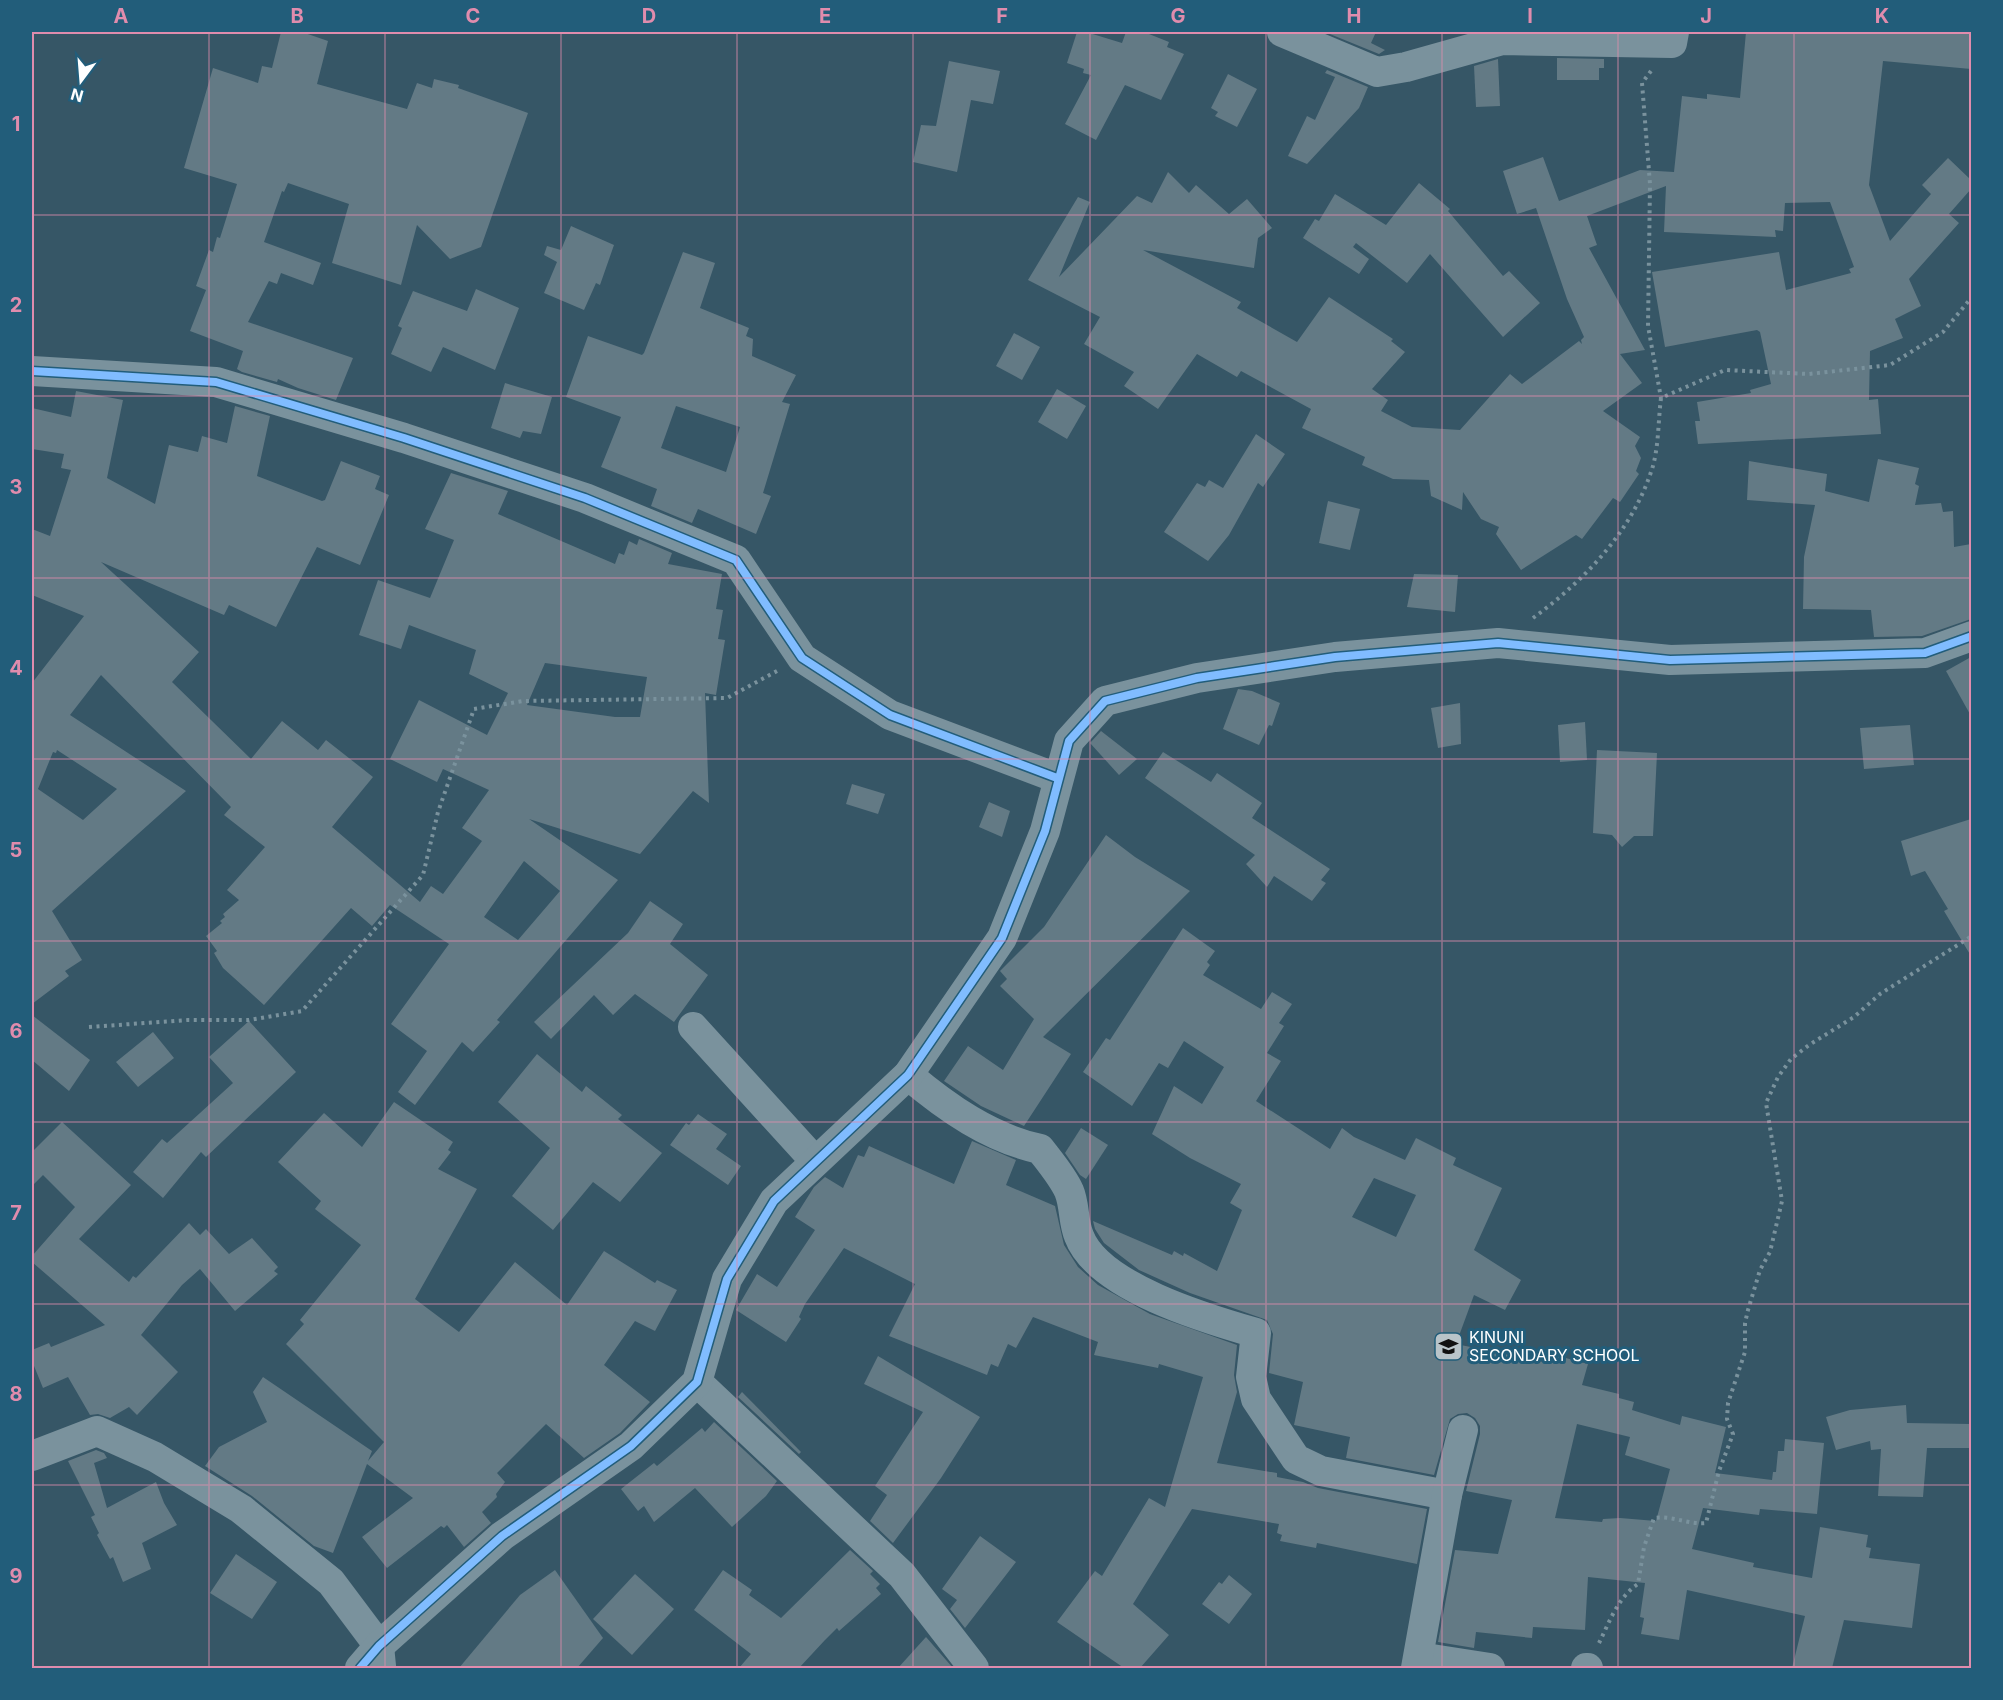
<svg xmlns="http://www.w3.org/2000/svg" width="2003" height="1700" font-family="Inter,sans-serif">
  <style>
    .building { fill: #637a85; fill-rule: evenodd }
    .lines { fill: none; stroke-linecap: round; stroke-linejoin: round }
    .path { stroke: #7a929d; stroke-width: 4; stroke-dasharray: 3 4.5; stroke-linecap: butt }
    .street { stroke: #7a929d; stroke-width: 30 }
    .cycleway-casing { stroke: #225d7a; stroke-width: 11 }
    .cycleway { stroke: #80bcff; stroke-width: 8 }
    .grid { fill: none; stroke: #e08cad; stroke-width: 1.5; stroke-opacity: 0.55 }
    .labels { text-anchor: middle; stroke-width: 6; stroke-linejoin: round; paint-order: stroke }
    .poi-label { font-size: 16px; fill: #fff; stroke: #225d7a; text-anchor: start }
    .neatline { fill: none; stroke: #e08cad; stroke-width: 2 }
    .grid-label { font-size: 20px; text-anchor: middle; font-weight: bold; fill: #e08cad }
  </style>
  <rect width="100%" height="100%" fill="#365666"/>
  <g class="building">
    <polygon points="281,32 302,32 328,41 317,84 407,109 417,83 432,88 434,79 459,85 458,88 528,113 481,247 450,259 417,225 401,285 332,263 349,204 288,183 284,192 282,191 264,242 321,263 313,285 281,273 277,284 269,281 248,322 353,358 336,400 298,388 278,379 277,382 242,372 237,369 243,351 190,331 206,290 196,286 209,250 213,252 217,237 220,238 237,184 184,168 213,68 258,83 262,66 272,68"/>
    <polygon points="1077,32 1086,32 1122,43 1126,32 1144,32 1169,42 1167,47 1184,54 1161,100 1125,85 1096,140 1065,124 1091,75 1083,73 1084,69 1067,63"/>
    <polygon points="1325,32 1376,32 1371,43 1385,50 1379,54"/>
    <polygon points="1746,32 1971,32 1971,69 1883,61 1869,185 1890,241 1931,194 1922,185 1948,158 1971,180 1971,189 1949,214 1959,223 1909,279 1921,306 1895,319 1903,338 1870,351 1869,400 1878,399 1881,434 1698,444 1695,421 1700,421 1697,402 1751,393 1750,390 1771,384 1760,332 1757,330 1665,347 1652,272 1779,252 1786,290 1851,273 1849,269 1854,267 1830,202 1785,203 1783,231 1775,230 1776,237 1664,232 1666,186 1587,216 1597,245 1589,248 1645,350 1620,354 1642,383 1603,411 1640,437 1635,446 1641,458 1636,471 1639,474 1620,502 1613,498 1582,539 1576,535 1521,570 1496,534 1499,527 1481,519 1463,492 1462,510 1431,496 1429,480 1393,479 1362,465 1365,457 1302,428 1311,409 1241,371 1237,377 1197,354 1158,409 1124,386 1134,372 1084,344 1100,317 1028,280 1078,197 1090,202 1059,277 1137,196 1152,203 1168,172 1189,193 1196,185 1229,214 1247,199 1272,228 1258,238 1254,268 1143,250 1241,302 1237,308 1297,342 1329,297 1393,339 1391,341 1405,352 1372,389 1388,400 1381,411 1412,427 1460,430 1510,374 1522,384 1579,341 1582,344 1581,340 1584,337 1567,299 1536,208 1517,214 1503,171 1543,157 1559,201 1640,170 1674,172 1682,96 1707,99 1707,94 1740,98"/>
    <polygon points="1557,58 1604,59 1604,68 1599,68 1599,80 1557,80"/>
    <polygon points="1498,59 1500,106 1476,107 1474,66"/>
    <polygon points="949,61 1000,71 993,104 971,100 957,172 913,162 921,125 936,126"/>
    <polygon points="1327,70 1368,87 1359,108 1307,164 1288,156 1307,116 1315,120 1335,77 1325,73"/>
    <polygon points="1228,74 1257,89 1237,127 1215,116 1218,112 1211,108"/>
    <polygon points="1419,183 1450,209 1448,211 1503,276 1509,271 1540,303 1503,337 1430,254 1407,283 1356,243 1353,247 1369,259 1359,274 1303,238 1315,219 1319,221 1335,194 1386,225"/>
    <polygon points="571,226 614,245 600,285 596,283 584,310 544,293 557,262 544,255 547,246 561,250"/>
    <path d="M683,252L715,263L700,308L749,328L746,336L753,339L752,356L796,375L782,402L790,404L763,493L771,496L756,534L698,509L692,523L651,506L657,489L601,467L621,417L566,397L588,336L642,355L644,353ZM676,406L740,427L726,472L661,448Z"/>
    <polygon points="476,289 519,308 495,370 443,347 431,372 391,354 402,328 398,326 413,291 467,311"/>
    <polygon points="1014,333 1040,347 1022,380 996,366"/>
    <polygon points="505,383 552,397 541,434 523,431 520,438 491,428"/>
    <polygon points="1057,389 1086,406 1067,439 1038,422"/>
    <path d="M76,391L123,400L107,478L155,504L169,445L198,452L202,436L227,443L235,406L270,416L257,476L322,501L325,500L341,461L380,476L375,489L389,495L360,565L317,547L276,627L229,605L224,615L101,562L199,652L172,682L251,759L282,721L318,750L326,740L373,777L332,827L420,902L431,886L443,894L482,841L462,828L489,790L443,769L437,782L390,759L419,700L487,735L508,693L469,674L476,650L409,625L401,649L359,635L378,580L430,598L454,540L425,529L451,473L508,491L498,514L615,564L619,553L624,555L629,541L637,545L639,539L672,553L668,564L722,574L716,609L723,610L718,639L725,640L716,695L705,693L709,803L693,791L640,854L529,819L618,880L497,1020L500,1022L473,1052L462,1042L415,1105L398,1092L427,1051L391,1024L449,944L390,905L372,926L351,908L264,1005L223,968L214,953L217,951L206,936L222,923L220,921L225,917L223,914L239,900L227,890L265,847L224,815L231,807L101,675L70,715L186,791L52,911L82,960L65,971L69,976L32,1004V683L84,616L32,595V529L50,536L71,470L61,468L64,454L32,449V408L71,417ZM545,663L647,677L640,717H615L527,705ZM57,750L117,789L83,820L38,789L53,752L56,753ZM524,861L560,891L518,940L484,917Z"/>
    <polygon points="1256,434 1285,454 1263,487 1258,483 1229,535 1208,561 1164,532 1197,483 1205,487 1209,480 1223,488"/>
    <polygon points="1878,459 1919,468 1915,484 1919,486 1915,505 1941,503 1943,512 1953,511 1954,547 1971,544 1971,619 1922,636 1874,637 1871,610 1803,609 1804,557 1815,505 1747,500 1749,461 1827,474 1825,491 1869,502"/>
    <polygon points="1328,501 1360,509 1350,550 1319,543"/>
    <polygon points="1414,574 1458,575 1455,612 1407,607"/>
    <polygon points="1971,657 1971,716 1946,671"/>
    <polygon points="1238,689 1252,691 1280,703 1272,726 1269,725 1259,745 1223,729"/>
    <polygon points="1460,703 1461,744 1438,748 1431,708"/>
    <polygon points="1585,722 1587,760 1560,762 1558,725"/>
    <polygon points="1910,725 1914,765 1864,769 1860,728"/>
    <polygon points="1101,731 1137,759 1119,775 1090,743"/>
    <polygon points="1597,750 1657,753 1653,836 1634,836 1622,847 1612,835 1593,833"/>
    <polygon points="1163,752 1211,782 1217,773 1262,803 1252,818 1330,869 1321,880 1326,883 1312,901 1274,876 1267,887 1246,864 1255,855 1145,778"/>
    <polygon points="852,784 885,794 878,814 846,804"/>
    <polygon points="989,802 1010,811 1002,837 979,827"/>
    <polygon points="1971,819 1971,956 1944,911 1948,909 1925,871 1911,876 1901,841"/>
    <polygon points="1106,835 1135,857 1190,891 1043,1037 1071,1054 1024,1126 981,1106 944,1081 968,1046 1003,1070 1034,1019 1000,986 1007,979 1000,971 1044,927"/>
    <polygon points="650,901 683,924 670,944 708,975 674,1022 635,994 613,1015 594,995 551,1039 534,1022 628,933"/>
    <path d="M1183,928L1215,951L1207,962L1210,965L1203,975L1261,1009L1272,992L1292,1004L1279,1023L1284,1026L1267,1053L1281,1061L1256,1101L1330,1149L1342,1128L1354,1137L1405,1160L1416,1138L1456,1158L1453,1165L1502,1188L1474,1250L1521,1280L1505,1310L1474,1295L1456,1344L1548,1363L1551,1354L1588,1364L1582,1385L1619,1394V1398L1634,1402L1632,1410L1680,1425L1682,1416L1726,1427L1715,1473L1772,1480L1773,1472H1776L1778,1451H1784L1785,1439L1824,1443L1817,1514L1760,1509L1759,1515L1703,1508L1692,1549L1754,1563L1753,1567L1812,1578L1820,1527L1868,1535L1866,1547L1871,1548L1869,1558L1920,1564L1912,1628L1844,1620L1832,1668H1792L1805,1616L1687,1590L1679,1640L1641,1634L1644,1618L1640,1617L1645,1583L1588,1577L1585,1630L1533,1627L1532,1638L1476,1632L1474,1648L1438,1642L1455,1550L1498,1554L1512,1500L1466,1491L1480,1434V1426L1475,1418L1467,1413L1458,1414L1450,1419L1434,1475L1346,1458L1350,1437L1294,1425L1303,1382L1269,1373L1273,1334L1267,1320L1190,1293L1139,1270L1104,1243L1095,1229L1093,1221L1172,1255L1174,1251L1183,1256L1184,1253L1217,1271L1242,1210L1230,1203L1241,1184L1190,1158L1152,1134L1174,1086L1202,1104L1224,1067L1184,1041L1168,1068L1159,1063L1132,1106L1083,1072L1106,1038L1110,1040ZM1374,1178L1416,1195L1396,1237L1352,1217ZM1577,1424L1630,1437L1625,1455L1670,1469L1656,1521L1620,1518L1603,1519L1602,1522L1555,1518Z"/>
    <polygon points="32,1015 90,1060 69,1091 32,1060"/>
    <polygon points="249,1021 296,1072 206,1157 201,1152 163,1198 133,1172 162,1139 167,1143 233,1083 209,1057"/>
    <polygon points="153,1032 174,1058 138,1087 116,1062"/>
    <polygon points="537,1054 582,1092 586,1086 622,1115 618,1119 662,1153 620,1202 593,1182 553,1230 512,1196 550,1148 498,1102"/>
    <polygon points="394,1102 453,1142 448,1150 451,1152 438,1169 477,1189 415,1299 459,1332 515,1262 567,1305 604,1251 655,1283 657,1280 677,1290 655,1331 635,1321 604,1365 650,1402 620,1433 584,1458 546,1424 497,1473 505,1482 496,1494 497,1497 482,1512 491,1523 464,1547 447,1525 444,1528 441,1526 387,1568 362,1537 413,1498 367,1464 333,1553 314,1546 252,1496 205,1466 219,1447 267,1422 253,1392 263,1377 372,1451 368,1461 384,1442 286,1344 304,1324 300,1320 361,1245 315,1209 321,1201 278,1162 324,1113 362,1147"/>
    <polygon points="698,1114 727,1134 716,1149 741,1166 728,1185 670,1145 686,1123 689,1125"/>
    <polygon points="62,1122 131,1185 79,1239 129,1282 133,1276 136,1278 189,1223 200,1235 206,1229 229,1254 252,1238 278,1267 274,1271 278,1274 235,1311 200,1269 182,1285 141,1335 178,1372 137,1415 129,1407 110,1418 98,1414 90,1415 68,1377 43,1388 32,1361 32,1350 49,1343 51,1347 105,1325 32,1262 32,1256 75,1207 43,1175 32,1186 32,1152"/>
    <polygon points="1081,1128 1108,1145 1086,1179 1080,1175 1065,1153"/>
    <polygon points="972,1141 1016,1160 1006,1185 1055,1206 1064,1245 1078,1267 1098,1285 1150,1314 1237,1345 1234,1375 1237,1392 1217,1463 1277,1473 1277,1477 1303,1482 1318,1488 1427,1509 1417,1564 1317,1543 1316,1548 1280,1541 1282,1535 1277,1533 1279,1524 1192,1509 1133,1604 1169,1635 1140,1668 1124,1668 1057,1622 1095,1571 1102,1576 1149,1498 1165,1507 1203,1377 1159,1364 1158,1368 1094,1355 1098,1342 1033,1317 1016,1348 1008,1344 998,1367 991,1364 987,1375 889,1336 915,1284 844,1248 805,1304 799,1317 801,1319 786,1342 736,1310 757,1274 777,1287 815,1230 795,1217 814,1187 825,1177 843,1188 858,1155 864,1157 869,1146 954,1184"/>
    <polygon points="878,1356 980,1417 941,1478 893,1543 870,1521 887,1495 875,1486 923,1412 864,1384"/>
    <polygon points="742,1392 801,1452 799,1454 738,1397"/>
    <polygon points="1906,1405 1907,1423 1971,1424 1971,1448 1927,1448 1923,1497 1878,1496 1881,1449 1871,1450 1870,1441 1836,1450 1826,1417 1850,1410"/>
    <polygon points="714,1422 777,1481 766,1496 732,1527 695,1488 654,1522 644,1506 638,1511 621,1489 654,1463 657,1466 702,1428 705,1432"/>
    <polygon points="96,1450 104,1453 107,1458 94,1463 107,1508 156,1482 164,1503 177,1525 142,1543 151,1569 123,1582 113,1557 110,1559 97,1535 99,1533 91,1517 95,1515 68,1461"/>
    <polygon points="980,1536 1016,1562 965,1628 950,1609 957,1600 942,1589"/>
    <polygon points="850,1550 873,1571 870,1574 880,1584 876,1588 881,1594 839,1631 837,1628 825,1640 799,1668 739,1668 751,1654 694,1610 723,1570 752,1590 749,1595 781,1618"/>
    <polygon points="236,1554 277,1582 252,1619 210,1593"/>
    <polygon points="555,1570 603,1638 577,1668 459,1668 520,1595"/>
    <polygon points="635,1574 674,1609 632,1655 593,1619"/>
    <polygon points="1229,1575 1252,1594 1229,1624 1202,1604 1219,1582 1222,1584"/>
    <polygon points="926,1637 953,1668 898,1668"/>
  </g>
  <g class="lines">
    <g class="path">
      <polyline points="1651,71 1642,83 1650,184 1648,326 1661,398"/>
      <path d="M1533,618C1584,581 1631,532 1651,472C1659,450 1658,421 1661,398L1725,370L1809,374L1890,365L1943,332L1972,297"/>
      <polyline points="89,1027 188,1020 249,1020 302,1011 423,875 438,812 474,709 523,701 727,698 777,671"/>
      <path d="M1599,1643C1609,1623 1618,1597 1638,1584L1644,1547L1654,1518C1672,1515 1688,1525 1706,1523L1719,1471L1733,1434L1727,1419L1728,1403L1745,1352V1323L1748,1310L1760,1270L1770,1252L1782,1201L1766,1103L1778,1077L1791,1059L1809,1045L1854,1017L1880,994L1972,936"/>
    </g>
    <g class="street">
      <polyline points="1282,32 1377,72 1406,67 1502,40 1672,43 1674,32"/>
      <polyline points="32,371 216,382 404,438 585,498 736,560 802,658 890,715 1057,778"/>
      <polyline points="693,1027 815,1161"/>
      <path d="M908,1075C947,1108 990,1138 1040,1149C1050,1162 1062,1176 1069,1191C1075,1205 1073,1222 1079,1236C1098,1287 1207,1319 1256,1333L1251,1377L1256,1399L1296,1459L1321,1471L1447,1495"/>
      <polyline points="697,1382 902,1575 974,1668"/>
      <polyline points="32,1456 97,1431 155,1457 241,1509 331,1582 379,1646 381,1666"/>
      <polyline points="1419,1657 1490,1668"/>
      <polyline points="360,1668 379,1646 502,1536 631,1446 697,1382 727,1279 774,1201 908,1075 1002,938 1045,831 1069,741 1105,701 1197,678 1335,657 1498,643 1670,660 1925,653 1972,636"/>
      <polyline points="1416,1668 1447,1495 1463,1430"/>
      <polyline points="1586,1668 1588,1668"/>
    </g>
    <defs>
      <g id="cycleway">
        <polyline points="32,371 216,382 404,438 585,498 736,560 802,658 890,715 1057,778"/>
        <polyline points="360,1668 379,1646 502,1536 631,1446 697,1382 727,1279 774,1201 908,1075 1002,938 1045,831 1069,741 1105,701 1197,678 1335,657 1498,643 1670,660 1925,653 1972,636"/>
      </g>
    </defs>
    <use href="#cycleway" class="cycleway-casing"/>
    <use href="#cycleway" class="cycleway"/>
  </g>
  <path class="grid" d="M209,32V1668M385,32V1668M561,32V1668M737,32V1668M913,32V1668M1090,32V1668M1266,32V1668M1442,32V1668M1618,32V1668M1794,32V1668M32,215H1972M32,396H1972M32,578H1972M32,759H1972M32,941H1972M32,1122H1972M32,1304H1972M32,1485H1972"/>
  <defs>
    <symbol id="school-square" viewBox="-11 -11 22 22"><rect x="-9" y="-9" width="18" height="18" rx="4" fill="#b9c4c9" stroke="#225d7a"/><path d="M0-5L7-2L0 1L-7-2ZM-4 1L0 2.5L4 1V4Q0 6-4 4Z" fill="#111"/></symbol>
  </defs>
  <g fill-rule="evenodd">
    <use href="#school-square" x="1432" y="1330" width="33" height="33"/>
  </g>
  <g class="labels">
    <g class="poi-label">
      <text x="1469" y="1343">KINUNI<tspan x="1469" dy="18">SECONDARY SCHOOL</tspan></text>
    </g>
  </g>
  <rect width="2003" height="1700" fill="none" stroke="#225d7a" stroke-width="66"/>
  <g transform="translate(81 81) rotate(196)" stroke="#225d7a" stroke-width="4.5" paint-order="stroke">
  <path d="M0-4.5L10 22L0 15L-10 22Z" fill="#ffffff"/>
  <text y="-9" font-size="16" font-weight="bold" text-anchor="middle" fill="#ffffff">N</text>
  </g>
  <rect x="33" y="33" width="1937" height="1634" class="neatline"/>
  <g class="grid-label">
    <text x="121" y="23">A</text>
    <text x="297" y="23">B</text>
    <text x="473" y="23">C</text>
    <text x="649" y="23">D</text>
    <text x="825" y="23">E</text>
    <text x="1002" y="23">F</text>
    <text x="1178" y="23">G</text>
    <text x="1354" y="23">H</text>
    <text x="1530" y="23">I</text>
    <text x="1706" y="23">J</text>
    <text x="1882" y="23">K</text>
    <text x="16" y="131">1</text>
    <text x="16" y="312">2</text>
    <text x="16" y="494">3</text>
    <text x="16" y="675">4</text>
    <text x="16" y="857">5</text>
    <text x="16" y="1038">6</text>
    <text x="16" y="1220">7</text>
    <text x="16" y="1401">8</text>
    <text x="16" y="1583">9</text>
  </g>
</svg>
